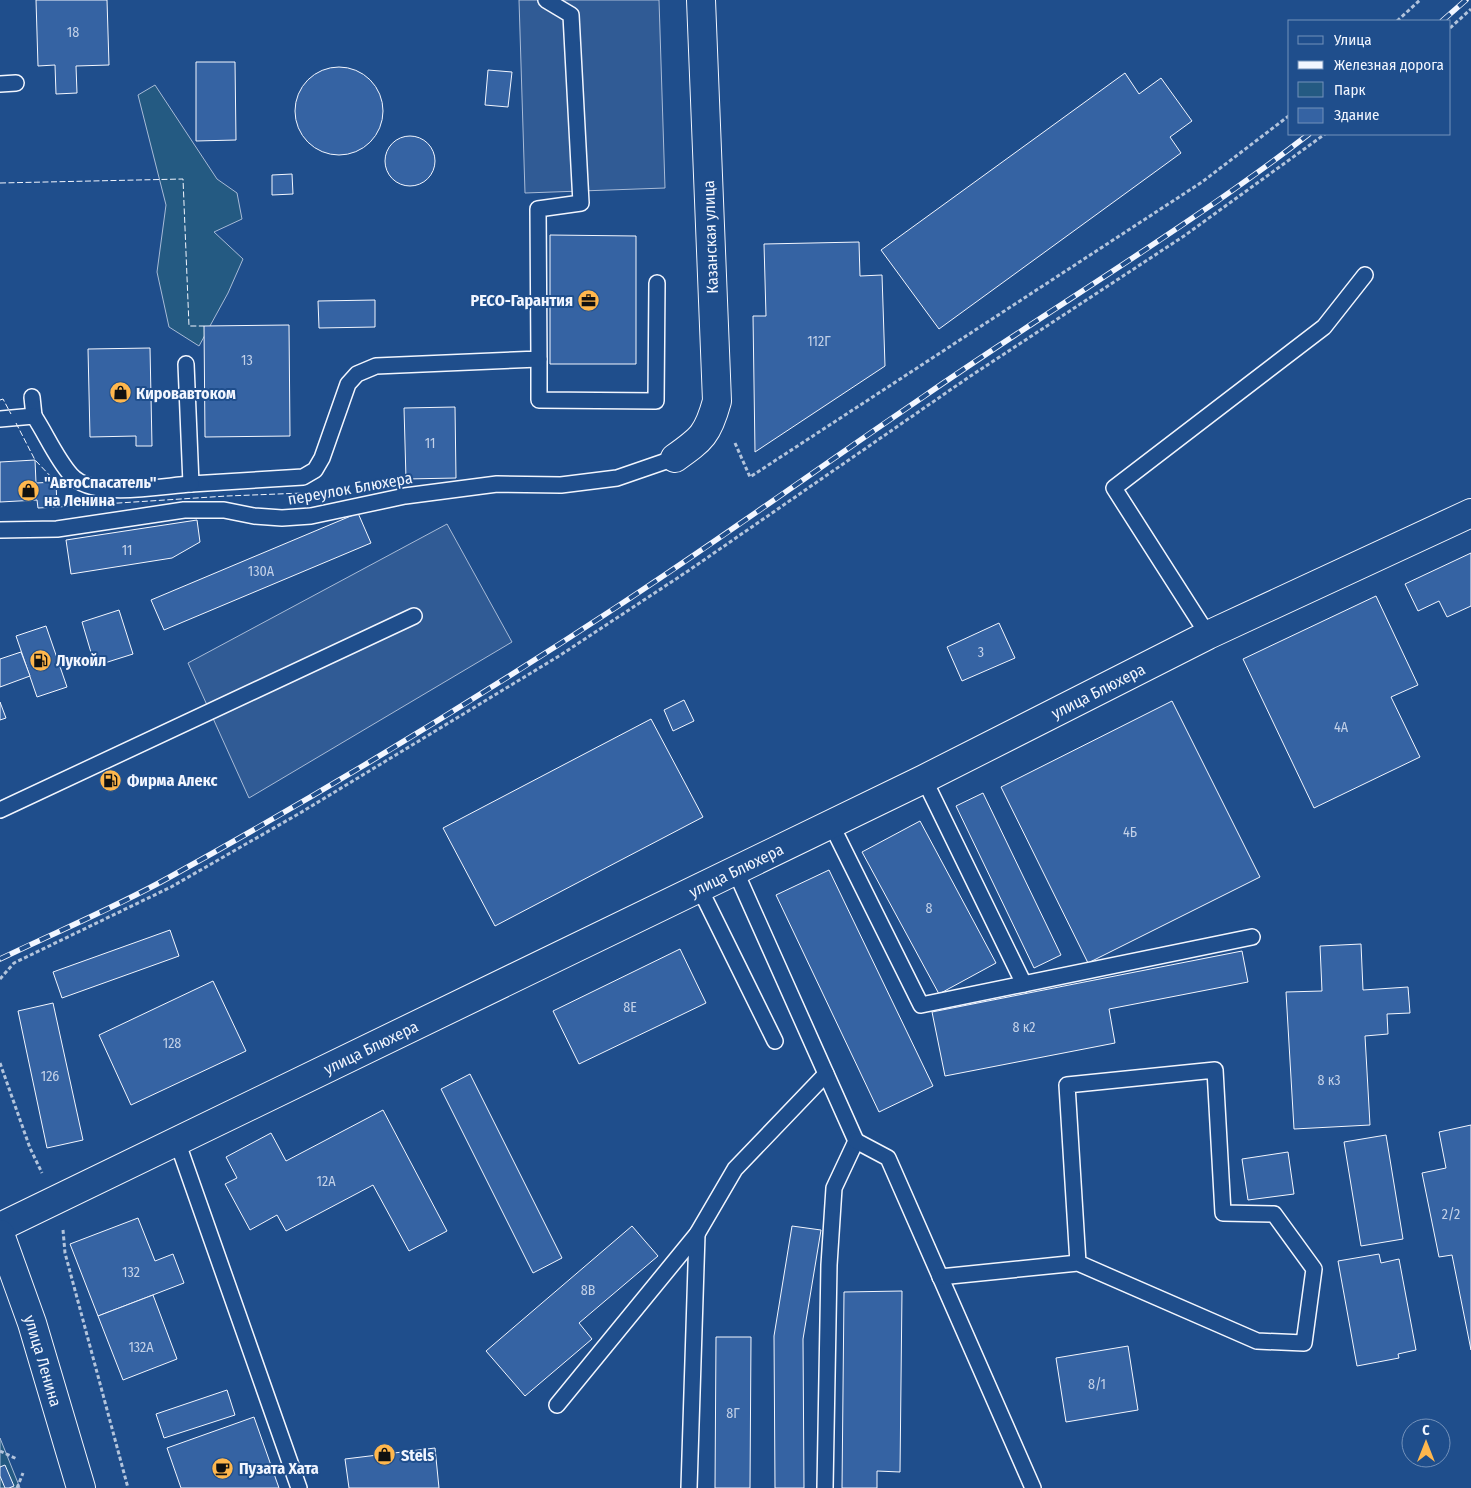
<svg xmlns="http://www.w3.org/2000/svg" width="1471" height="1488" font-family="'Fira Sans Condensed',sans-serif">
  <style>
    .green { fill: #245a82; stroke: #a8bbd7 }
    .parking { fill: #305b95; stroke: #a8bbd7 }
    .building { fill: #3563a3; stroke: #f2f6ff }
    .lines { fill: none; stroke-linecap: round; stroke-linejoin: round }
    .lane-casing { stroke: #f2f6ff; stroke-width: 18 }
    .street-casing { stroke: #f2f6ff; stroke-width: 30 }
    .primary-casing { stroke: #f2f6ff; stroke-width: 30 }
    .path { stroke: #b3c4dc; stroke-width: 3; stroke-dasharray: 4 2.5; stroke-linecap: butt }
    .lane { stroke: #1f4e8c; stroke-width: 15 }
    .street { stroke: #1f4e8c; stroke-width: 28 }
    .primary { stroke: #1f4e8c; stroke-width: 28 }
    .rail-casing { stroke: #f2f6ff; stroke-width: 5.5 }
    .rail { stroke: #1f4e8c; stroke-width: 4; stroke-dasharray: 11; stroke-linecap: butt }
    .fence { stroke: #f2f6ff; stroke-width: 1; stroke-dasharray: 6 2.5; stroke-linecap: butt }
    .labels { text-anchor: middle; stroke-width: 4; stroke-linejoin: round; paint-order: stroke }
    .number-label { font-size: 14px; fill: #c3d1e8 }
    .street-label { font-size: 16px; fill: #f2f6ff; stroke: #1f4e8c }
    .poi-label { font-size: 16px; font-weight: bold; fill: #f2f6ff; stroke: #1f4e8c; text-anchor: start }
  </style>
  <rect width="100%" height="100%" fill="#1f4e8c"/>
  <g class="green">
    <polygon points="155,85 217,179 237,193 242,219 214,232 243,259 228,293 199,346 169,327 157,272 166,205 138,95"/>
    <polygon points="0,1438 20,1488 0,1488"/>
  </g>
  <g class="parking">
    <polygon points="519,0 659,0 665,188 525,193"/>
    <polygon points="447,524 512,642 249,798 188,663"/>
  </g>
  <g class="building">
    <polygon points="36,0 107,0 109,65 76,66 77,93 56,94 55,65 38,66"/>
    <polygon points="196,62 235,62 236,140 196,141"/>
    <circle cx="339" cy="111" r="44"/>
    <polygon points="488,70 512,72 508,107 485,105"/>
    <polygon points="1125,73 1139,94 1161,78 1192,121 1170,137 1181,153 939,329 881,250"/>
    <circle cx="410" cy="161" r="25"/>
    <polygon points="292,174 293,194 272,195 272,175"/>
    <polygon points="550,235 636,236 636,364 550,364"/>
    <polygon points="859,242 860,276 882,275 885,366 755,452 753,316 766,316 764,244"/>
    <polygon points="375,300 375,327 319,328 318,301"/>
    <polygon points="289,325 290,436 205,437 204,326"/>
    <polygon points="150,348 152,446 136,446 136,436 90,437 88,349"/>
    <polygon points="455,407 456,478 406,479 404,408"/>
    <polygon points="35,460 36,483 56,482 57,507 38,508 37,500 0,502 0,462"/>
    <polygon points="358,513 371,543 164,630 151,600"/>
    <polygon points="197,520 200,542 172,558 71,574 66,540"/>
    <polygon points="1471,553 1471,606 1447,617 1439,601 1418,611 1405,584"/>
    <polygon points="1376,596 1418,685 1391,697 1420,757 1314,808 1243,659"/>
    <polygon points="119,610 133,654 95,666 82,622"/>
    <polygon points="999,623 1015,658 962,681 947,647"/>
    <polygon points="46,626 67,687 37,697 16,636"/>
    <polygon points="21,652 30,676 0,687 0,659"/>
    <polygon points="684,700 694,721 673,731 664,710"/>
    <polygon points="1172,701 1260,877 1088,963 1001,787"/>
    <polygon points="0,702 6,718 0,720"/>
    <polygon points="651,719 703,817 495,926 443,828"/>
    <polygon points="983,793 1061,955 1034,968 956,806"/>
    <polygon points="920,821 996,963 939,994 862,852"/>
    <polygon points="829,870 933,1086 879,1112 776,895"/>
    <polygon points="170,930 179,956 62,998 53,972"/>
    <polygon points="1361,944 1363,990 1408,987 1410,1013 1387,1014 1388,1034 1365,1036 1370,1125 1294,1129 1286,992 1322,991 1320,946"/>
    <polygon points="680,949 706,1003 579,1064 553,1011"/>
    <polygon points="1242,951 1248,982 1109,1009 1115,1043 945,1076 932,1012"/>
    <polygon points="213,981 246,1051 131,1105 99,1035"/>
    <polygon points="53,1003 83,1140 47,1148 18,1011"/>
    <polygon points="470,1074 562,1258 533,1273 441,1089"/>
    <polygon points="383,1110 447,1231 409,1251 373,1185 286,1231 277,1215 250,1230 225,1184 237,1178 226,1157 271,1133 286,1161"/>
    <polygon points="1471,1125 1471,1350 1452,1255 1439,1257 1422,1173 1446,1168 1439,1132"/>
    <polygon points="1386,1135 1403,1239 1361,1246 1344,1142"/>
    <polygon points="1288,1152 1294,1194 1248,1200 1242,1159"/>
    <polygon points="138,1218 155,1261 173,1254 184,1283 98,1316 70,1244"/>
    <polygon points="632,1226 658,1256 579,1323 592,1339 525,1396 486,1351"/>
    <polygon points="792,1226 821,1230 803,1339 804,1488 775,1488 774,1336"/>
    <polygon points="1379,1254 1381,1263 1399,1259 1416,1350 1398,1354 1399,1358 1357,1366 1338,1261"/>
    <polygon points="902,1291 900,1472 877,1471 877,1488 842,1488 844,1292"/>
    <polygon points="153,1295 177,1359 123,1380 98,1316"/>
    <polygon points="716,1337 751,1337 750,1488 715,1488"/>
    <polygon points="1128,1346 1138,1410 1066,1422 1056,1358"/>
    <polygon points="227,1390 235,1415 164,1438 156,1414"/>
    <polygon points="254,1417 279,1488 181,1488 167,1448"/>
    <polygon points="435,1448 439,1488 349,1488 345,1459"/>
    <polygon points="5,1465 14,1486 9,1488 5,1488 0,1476 0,1467"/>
  </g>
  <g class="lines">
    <defs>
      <g id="lane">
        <polyline points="0,84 16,83"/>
        <polyline points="539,359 539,400 656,401 657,283"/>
        <polyline points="186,364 191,484 303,477 315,470 322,458 348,384 357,374 376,366 539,359 538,209 581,203 571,15 546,0"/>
        <polyline points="32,397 34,416"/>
        <path d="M0,419L34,416C46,434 56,458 71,475C93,500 160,486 191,484"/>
        <polyline points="0,530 57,529 184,510 224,510 254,516 282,518 311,516 405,496 497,484 561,485 617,478 675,458"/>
        <polyline points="1208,635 1114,488 1324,327 1365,275"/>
        <polyline points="924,779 1024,984"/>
        <polyline points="0,810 414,616"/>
        <polyline points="831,824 921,1005 1252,937"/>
        <polyline points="735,870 856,1141 834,1188 829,1265 825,1488"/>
        <polyline points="699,887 775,1041"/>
        <polyline points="177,1141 299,1488"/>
        <polyline points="856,1141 888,1158 1033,1488"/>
        <polyline points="940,1277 1078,1263 1067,1085 1215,1070 1223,1213 1274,1214 1314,1269 1304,1343 1257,1341 1078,1263"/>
        <polyline points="557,1405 697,1234 735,1169 826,1074"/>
        <polyline points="689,1488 697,1234"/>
      </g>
      <g id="street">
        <path d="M675,458C702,439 708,434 717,401L701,0"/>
        <path id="s1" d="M0,1227L924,779L1208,635L1471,513"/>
      </g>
      <g id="primary">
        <path id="s2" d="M0,1234L32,1323L81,1488"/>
      </g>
    </defs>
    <use href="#lane" class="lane-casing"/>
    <use href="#street" class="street-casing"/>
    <use href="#primary" class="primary-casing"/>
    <g class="path">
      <polyline points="1397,21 1420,0"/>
      <polyline points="1450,28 1471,9"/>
      <polyline points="735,443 750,477 1202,182 1290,115"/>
      <polyline points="0,979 14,963 171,887 300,813 559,656 688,571 969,377 1184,236 1325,134"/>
      <polyline points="0,1063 30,1148 42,1173"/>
      <polyline points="63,1230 65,1253 128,1488"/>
      <polyline points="0,1451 17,1459"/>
      <polyline points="17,1488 23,1473"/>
    </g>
    <use href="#lane" class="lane"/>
    <use href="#street" class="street"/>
    <use href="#primary" class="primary"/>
    <defs>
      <g id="rail">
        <polyline points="1442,21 1466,0"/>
        <path d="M0,959C56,932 114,908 168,878C320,794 470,703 615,608C719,540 820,467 923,397C1051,308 1186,229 1309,134"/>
      </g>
    </defs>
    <use href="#rail" class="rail-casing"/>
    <use href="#rail" class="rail"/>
    <g class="fence">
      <polyline points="0,183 183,179 189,326 204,326"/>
      <polyline points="0,400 3,399 11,414"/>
      <polyline points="16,423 35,460 56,482"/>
      <polyline points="57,507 227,496 329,492"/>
    </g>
  </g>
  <defs>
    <symbol id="office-disc" viewBox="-11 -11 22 22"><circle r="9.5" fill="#ffb74d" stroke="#1f4e8c"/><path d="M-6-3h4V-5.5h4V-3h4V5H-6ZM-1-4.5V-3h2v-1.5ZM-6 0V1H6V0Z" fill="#111"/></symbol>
    <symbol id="shop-disc" viewBox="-11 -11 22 22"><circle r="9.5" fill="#ffb74d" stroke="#1f4e8c"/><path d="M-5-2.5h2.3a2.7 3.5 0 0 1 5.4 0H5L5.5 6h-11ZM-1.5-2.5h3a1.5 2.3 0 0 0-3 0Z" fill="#111"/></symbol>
    <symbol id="fuel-disc" viewBox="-11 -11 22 22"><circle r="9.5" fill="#ffb74d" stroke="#1f4e8c"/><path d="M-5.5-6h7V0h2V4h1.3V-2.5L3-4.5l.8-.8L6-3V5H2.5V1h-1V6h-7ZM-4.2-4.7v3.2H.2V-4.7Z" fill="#111"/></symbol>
    <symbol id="cafe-disc" viewBox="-11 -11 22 22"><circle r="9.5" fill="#ffb74d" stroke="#1f4e8c"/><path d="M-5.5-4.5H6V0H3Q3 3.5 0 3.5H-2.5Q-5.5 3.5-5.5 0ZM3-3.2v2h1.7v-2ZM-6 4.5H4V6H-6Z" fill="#111"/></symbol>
  </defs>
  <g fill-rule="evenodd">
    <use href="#office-disc" x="576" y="288" width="25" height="25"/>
    <use href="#shop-disc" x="108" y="380" width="25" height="25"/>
    <use href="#shop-disc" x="16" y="478" width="25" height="25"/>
    <use href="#fuel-disc" x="28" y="648" width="25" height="25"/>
    <use href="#fuel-disc" x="98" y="768" width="25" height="25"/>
    <use href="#shop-disc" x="372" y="1442" width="25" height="25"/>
    <use href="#cafe-disc" x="210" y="1456" width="25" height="25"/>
  </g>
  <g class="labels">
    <g class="number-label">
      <text x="73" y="37">18</text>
      <text x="819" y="346">112Г</text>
      <text x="247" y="365">13</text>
      <text x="430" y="448">11</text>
      <text x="127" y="555">11</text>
      <text x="261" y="576">130А</text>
      <text x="981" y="657">3</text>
      <text x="1341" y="732">4А</text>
      <text x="1130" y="837">4Б</text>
      <text x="929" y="913">8</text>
      <text x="630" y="1012">8Е</text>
      <text x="1024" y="1032">8 к2</text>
      <text x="172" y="1048">128</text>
      <text x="50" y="1081">126</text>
      <text x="1329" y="1085">8 к3</text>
      <text x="326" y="1186">12А</text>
      <text x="1451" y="1219">2/2</text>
      <text x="131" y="1277">132</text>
      <text x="588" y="1295">8В</text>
      <text x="141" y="1352">132А</text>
      <text x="1097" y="1389">8/1</text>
      <text x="733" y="1418">8Г</text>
    </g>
    <g class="street-label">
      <text transform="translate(710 237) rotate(-92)" y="6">Казанская улица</text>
      <text transform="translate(350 488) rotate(-10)" y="6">переулок Блюхера</text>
      <text dy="6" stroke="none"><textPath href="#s1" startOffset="1222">улица Блюхера</textPath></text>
      <text dy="6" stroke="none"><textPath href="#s1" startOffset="818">улица Блюхера</textPath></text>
      <text dy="6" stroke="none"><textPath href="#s1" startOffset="412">улица Блюхера</textPath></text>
      <text dy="6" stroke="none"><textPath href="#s2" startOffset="134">улица Ленина</textPath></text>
    </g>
    <g class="poi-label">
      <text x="573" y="306" text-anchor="end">РЕСО-Гарантия</text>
      <text x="136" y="399">Кировавтоком</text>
      <text x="44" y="488">"АвтоСпасатель"<tspan x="44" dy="18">на Ленина</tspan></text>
      <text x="56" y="666">Лукойл</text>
      <text x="127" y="786">Фирма Алекс</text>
      <text x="401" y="1461">Stels</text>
      <text x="239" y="1474">Пузата Хата</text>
    </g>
  </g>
  <rect x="1288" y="20" width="162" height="115" fill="#1f4e8c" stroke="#7391ba"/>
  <rect x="1298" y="36" width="25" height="8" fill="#1f4e8c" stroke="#7391ba"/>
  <text x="1334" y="45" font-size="15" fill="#f2f6ff">Улица</text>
  <rect x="1298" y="61" width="25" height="8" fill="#f2f6ff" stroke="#7391ba"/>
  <text x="1334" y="70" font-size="15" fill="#f2f6ff">Железная дорога</text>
  <rect x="1298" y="82" width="25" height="15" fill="#245a82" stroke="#7391ba"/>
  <text x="1334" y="95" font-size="15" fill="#f2f6ff">Парк</text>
  <rect x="1298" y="108" width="25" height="15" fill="#3563a3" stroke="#7391ba"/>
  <text x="1334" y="120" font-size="15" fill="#f2f6ff">Здание</text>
  <g transform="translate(1426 1443)"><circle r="24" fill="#1f4e8c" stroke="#7391ba"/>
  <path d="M0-4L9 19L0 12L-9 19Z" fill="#ffb74d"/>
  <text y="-8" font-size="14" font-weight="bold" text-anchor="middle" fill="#f2f6ff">С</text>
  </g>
</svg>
